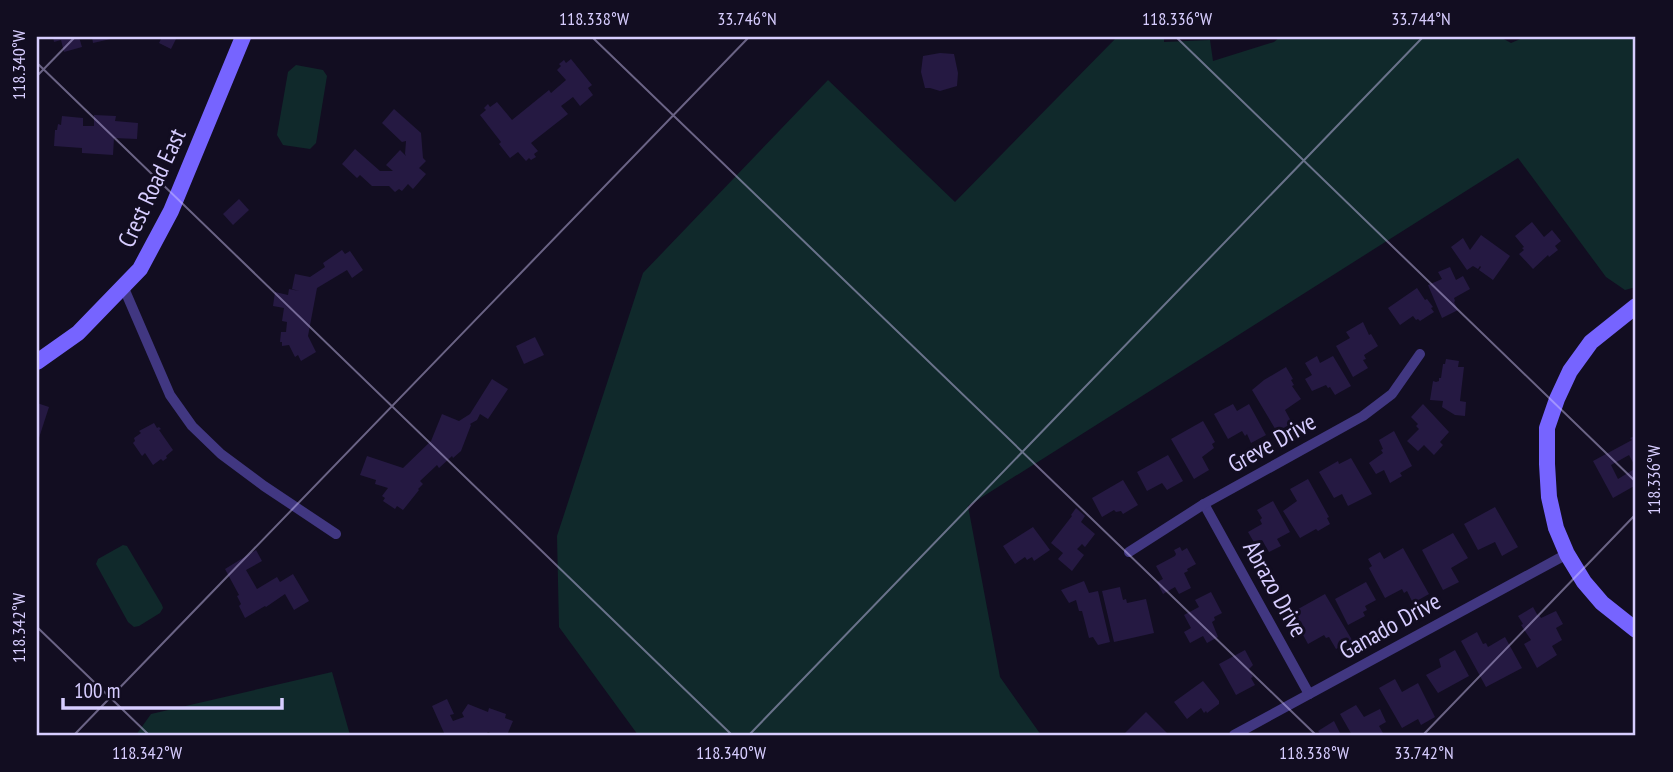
<svg xmlns="http://www.w3.org/2000/svg" width="1673" height="772" font-family="'PT Sans Narrow',sans-serif">
  <style>
    .green { fill: #10292b }
    .building { fill: #251942 }
    .lines { fill: none; stroke-linecap: round; stroke-linejoin: round }
    .street { stroke: #413781; stroke-width: 10 }
    .secondary { stroke: #7664ff; stroke-width: 16 }
    .ticks { fill: none; stroke: #d7cdff; stroke-width: 2; stroke-opacity: 0.45 }
    .labels { text-anchor: middle; stroke-width: 6; stroke-linejoin: round; paint-order: stroke }
    .street-label { font-size: 24px; fill: #d7cdff; stroke: #120d21 }
    .neatline { fill: none; stroke: #d7cdff; stroke-width: 2.5 }
    .ticks-label { font-size: 18px; text-anchor: middle; fill: #d7cdff }
  </style>
  <rect width="100%" height="100%" fill="#120d21"/>
  <g class="green">
    <polygon points="1117,37 1164,37 1164,42 1210,40 1213,61 1274,42 1280,37 1500,37 1511,43 1525,37 1636,37 1636,287 1625,290 1606,277 1518,158 968,506 1000,677 1041,735 638,735 559,627 557,536 643,273 828,80 955,202"/>
    <polygon points="296,65 323,70 327,76 316,143 310,149 283,145 277,135 288,72"/>
    <polygon points="123,545 127,546 162,605 163,608 160,613 139,626 134,627 128,622 96,564 98,559"/>
    <polygon points="332,672 350,735 136,735 151,714"/>
  </g>
  <g class="building">
    <polygon points="53,37 79,37 82,47 64,52 61,40 54,42"/>
    <polygon points="92,37 115,37 115,38 93,43"/>
    <polygon points="162,37 172,37 176,39 171,49 159,43"/>
    <polygon points="940,53 954,54 958,73 957,86 940,91 930,88 925,88 921,72 923,56"/>
    <polygon points="571,59 592,85 588,88 593,95 580,106 573,97 561,106 568,114 531,143 538,151 534,154 536,157 531,160 529,158 526,161 518,152 510,158 499,144 501,142 480,115 486,110 484,108 488,104 490,107 497,102 512,120 549,90 551,93 566,80 557,70 561,66 559,64 564,60 566,63"/>
    <polygon points="394,109 421,133 423,158 426,161 419,168 426,174 413,189 408,184 402,191 399,189 395,192 389,186 372,186 360,175 357,178 342,164 355,149 380,171 393,171 386,165 400,150 406,156 405,154 406,141 402,142 382,123"/>
    <polygon points="94,115 116,116 115,121 138,123 137,139 114,138 113,155 82,153 82,148 54,146 55,130 57,130 58,124 61,125 62,116 83,118 83,126 94,126"/>
    <polygon points="239,199 249,210 233,225 223,214"/>
    <polygon points="1532,222 1544,237 1552,230 1561,241 1555,246 1558,250 1549,257 1548,255 1533,269 1519,254 1524,250 1522,248 1524,247 1515,236"/>
    <polygon points="1481,235 1510,256 1493,280 1479,270 1481,267 1480,266 1478,269 1473,266 1467,270 1451,247 1463,238 1470,250"/>
    <polygon points="342,250 345,254 350,251 363,270 352,278 347,270 317,288 308,336 316,352 301,361 298,355 295,357 289,345 282,346 282,342 280,342 281,332 286,332 287,322 282,321 284,308 273,306 275,292 288,295 289,289 299,291 292,289 295,274 310,277 325,267 323,263"/>
    <polygon points="1450,267 1456,280 1463,276 1470,289 1454,298 1455,301 1454,302 1458,310 1442,318 1428,285 1442,279 1438,272"/>
    <polygon points="1417,288 1425,300 1427,299 1433,307 1431,308 1434,312 1420,321 1418,319 1416,320 1413,316 1400,325 1388,308"/>
    <polygon points="1363,322 1369,335 1371,334 1378,346 1364,355 1366,359 1363,360 1368,368 1353,377 1336,346 1350,338 1346,332"/>
    <polygon points="535,337 544,355 524,364 516,346"/>
    <polygon points="1317,356 1320,363 1333,356 1351,386 1335,395 1330,387 1328,388 1326,385 1312,391 1305,379 1312,375 1305,363"/>
    <polygon points="1446,359 1459,361 1458,367 1464,367 1460,401 1466,402 1465,416 1455,415 1442,407 1443,401 1430,400 1433,381 1436,382 1439,381 1439,378 1441,378 1443,364 1445,364"/>
    <polygon points="1286,367 1293,379 1291,380 1294,385 1292,386 1301,399 1285,410 1292,423 1277,432 1252,390 1264,380"/>
    <polygon points="492,379 508,389 488,419 480,414 477,420 470,424 471,425 461,451 453,458 452,456 439,468 437,465 420,481 423,484 418,489 419,490 403,510 397,506 395,509 383,501 385,498 382,496 388,488 375,484 376,480 360,475 367,456 403,468 431,441 442,414 459,421 470,414"/>
    <polygon points="37,403 49,407 37,444"/>
    <polygon points="1233,404 1237,411 1249,404 1266,435 1251,443 1247,434 1245,436 1242,431 1228,439 1214,414"/>
    <polygon points="1423,404 1449,432 1440,442 1443,445 1434,455 1424,445 1418,451 1407,441 1419,429 1416,426 1418,424 1411,417"/>
    <polygon points="1203,421 1215,442 1212,444 1214,448 1202,457 1209,470 1194,479 1171,439"/>
    <polygon points="154,423 157,428 159,427 161,429 159,430 173,450 166,456 167,458 163,461 161,459 153,465 145,453 142,456 133,443 135,441 134,438 141,433 139,431"/>
    <polygon points="1394,431 1412,466 1400,473 1402,476 1390,483 1384,470 1376,474 1369,463 1383,453 1381,450 1383,449 1379,440"/>
    <polygon points="1635,436 1636,468 1629,455 1611,465 1618,479 1636,468 1636,485 1613,498 1593,461 1632,440 1630,438"/>
    <polygon points="1168,455 1183,481 1167,490 1162,483 1147,491 1137,472"/>
    <polygon points="1351,458 1372,494 1348,506 1342,494 1334,498 1319,472 1338,461 1339,464"/>
    <polygon points="1308,479 1329,517 1327,518 1330,524 1318,531 1316,529 1300,538 1283,511 1297,501 1290,489"/>
    <polygon points="1123,480 1138,505 1123,514 1121,511 1116,512 1114,510 1102,517 1092,498"/>
    <polygon points="1273,501 1290,532 1277,539 1281,546 1269,552 1262,540 1255,544 1248,532 1262,524 1260,520 1262,518 1257,510"/>
    <polygon points="1495,507 1518,547 1502,556 1495,542 1478,550 1464,524"/>
    <polygon points="1076,508 1085,516 1081,522 1095,534 1085,547 1082,544 1077,549 1084,555 1072,571 1058,559 1063,553 1051,543 1072,516 1071,515"/>
    <polygon points="1033,527 1050,550 1034,561 1032,557 1027,560 1025,557 1015,564 1003,546"/>
    <polygon points="1453,533 1468,558 1451,568 1459,582 1443,590 1422,550"/>
    <polygon points="1180,547 1182,551 1187,548 1196,564 1187,569 1188,571 1184,573 1191,588 1179,594 1175,587 1163,594 1157,582 1163,579 1156,566 1175,556 1176,554 1174,550"/>
    <polygon points="1403,548 1429,594 1413,603 1407,591 1404,593 1402,589 1385,598 1369,568 1372,566 1368,559 1380,552 1384,559"/>
    <polygon points="256,550 262,561 246,570 257,589 277,577 280,582 293,574 309,601 294,610 285,594 266,607 265,606 245,618 239,606 241,604 237,596 239,595 225,569"/>
    <polygon points="1084,581 1089,593 1098,591 1110,642 1098,645 1093,637 1089,638 1082,611 1079,611 1076,600 1069,603 1061,590"/>
    <polygon points="1366,582 1376,600 1365,606 1367,610 1363,612 1365,616 1348,625 1335,599"/>
    <polygon points="1120,587 1123,600 1126,599 1127,603 1146,599 1154,633 1114,642 1102,591"/>
    <polygon points="1211,592 1222,613 1214,617 1215,620 1212,622 1218,637 1207,643 1203,636 1190,643 1184,632 1191,628 1184,615 1199,607 1195,600"/>
    <polygon points="1325,594 1352,640 1336,649 1329,637 1326,638 1324,635 1308,644 1291,613"/>
    <polygon points="1533,607 1538,616 1539,615 1541,618 1556,611 1563,624 1556,628 1562,640 1552,646 1557,655 1537,668 1524,644 1531,640 1521,625 1523,624 1518,616"/>
    <polygon points="1477,632 1483,644 1486,643 1488,647 1505,637 1522,668 1486,687 1461,641"/>
    <polygon points="1245,650 1253,665 1249,669 1253,677 1251,678 1255,685 1236,695 1219,664"/>
    <polygon points="1455,650 1469,676 1438,693 1426,675 1441,667 1439,659"/>
    <polygon points="1395,679 1402,692 1418,683 1435,717 1421,725 1418,719 1402,728 1379,688"/>
    <polygon points="1203,681 1219,701 1219,704 1207,713 1206,711 1204,713 1201,708 1187,719 1174,702"/>
    <polygon points="447,699 454,714 450,715 453,721 464,717 462,713 468,704 488,712 489,708 506,714 505,718 513,721 507,735 495,735 488,732 485,735 445,735 432,706"/>
    <polygon points="1356,705 1364,717 1380,709 1386,722 1379,726 1384,735 1352,735 1340,714"/>
    <polygon points="1146,712 1167,733 1165,735 1123,735"/>
    <polygon points="1334,721 1341,735 1321,735 1318,731"/>
  </g>
  <g class="lines">
    <g class="street">
      <polyline points="123,286 170,395 192,426 221,454 264,486 336,534"/>
      <polyline points="1204,504 1309,694"/>
      <polyline points="1129,552 1204,504 1363,416 1392,394 1420,354"/>
      <polyline points="1234,735 1567,554"/>
    </g>
    <g class="secondary">
      <polyline points="1636,306 1591,342 1570,371 1557,399 1547,428 1547,464 1549,497 1556,528 1567,554 1584,582 1602,603 1636,630"/>
      <polyline points="37,362 78,333 140,269 171,211 243,37"/>
    </g>
  </g>
  <path class="ticks" d="M592,37L1316,735M1176,37L1636,482M37,63L732,735M37,76L75,37M37,627L149,735M74,735L749,37M749,735L1423,37M1423,735L1636,514"/>
  <g class="labels">
    <g class="street-label">
      <text transform="translate(152 188) rotate(-65)" y="8">Crest Road East</text>
      <text transform="translate(1272 443) rotate(-29)" y="8">Greve Drive</text>
      <text transform="translate(1275 589) rotate(61)" y="8">Abrazo Drive</text>
      <text transform="translate(1390 626) rotate(-29)" y="8">Ganado Drive</text>
    </g>
  </g>
  <rect width="1673" height="772" fill="none" stroke="#120d21" stroke-width="77"/>
  <path d="M63 698v10h219v-10" fill="none" stroke="#d7cdff" stroke-width="3.5"/>
  <text x="74" y="698" font-size="21" fill="#d7cdff" stroke="#120d21" stroke-width="5" paint-order="stroke">100 m</text>
  <rect x="38" y="38" width="1596" height="696" class="neatline"/>
  <g class="ticks-label">
    <text x="594" y="25">118.338°W</text>
    <text x="747" y="25">33.746°N</text>
    <text x="1177" y="25">118.336°W</text>
    <text x="1421" y="25">33.744°N</text>
    <text transform="translate(19 65) rotate(-90)" y="6">118.340°W</text>
    <text transform="translate(1654 480) rotate(-90)" y="6">118.336°W</text>
    <text transform="translate(19 628) rotate(-90)" y="6">118.342°W</text>
    <text x="147" y="759">118.342°W</text>
    <text x="731" y="759">118.340°W</text>
    <text x="1314" y="759">118.338°W</text>
    <text x="1424" y="759">33.742°N</text>
  </g>
</svg>
